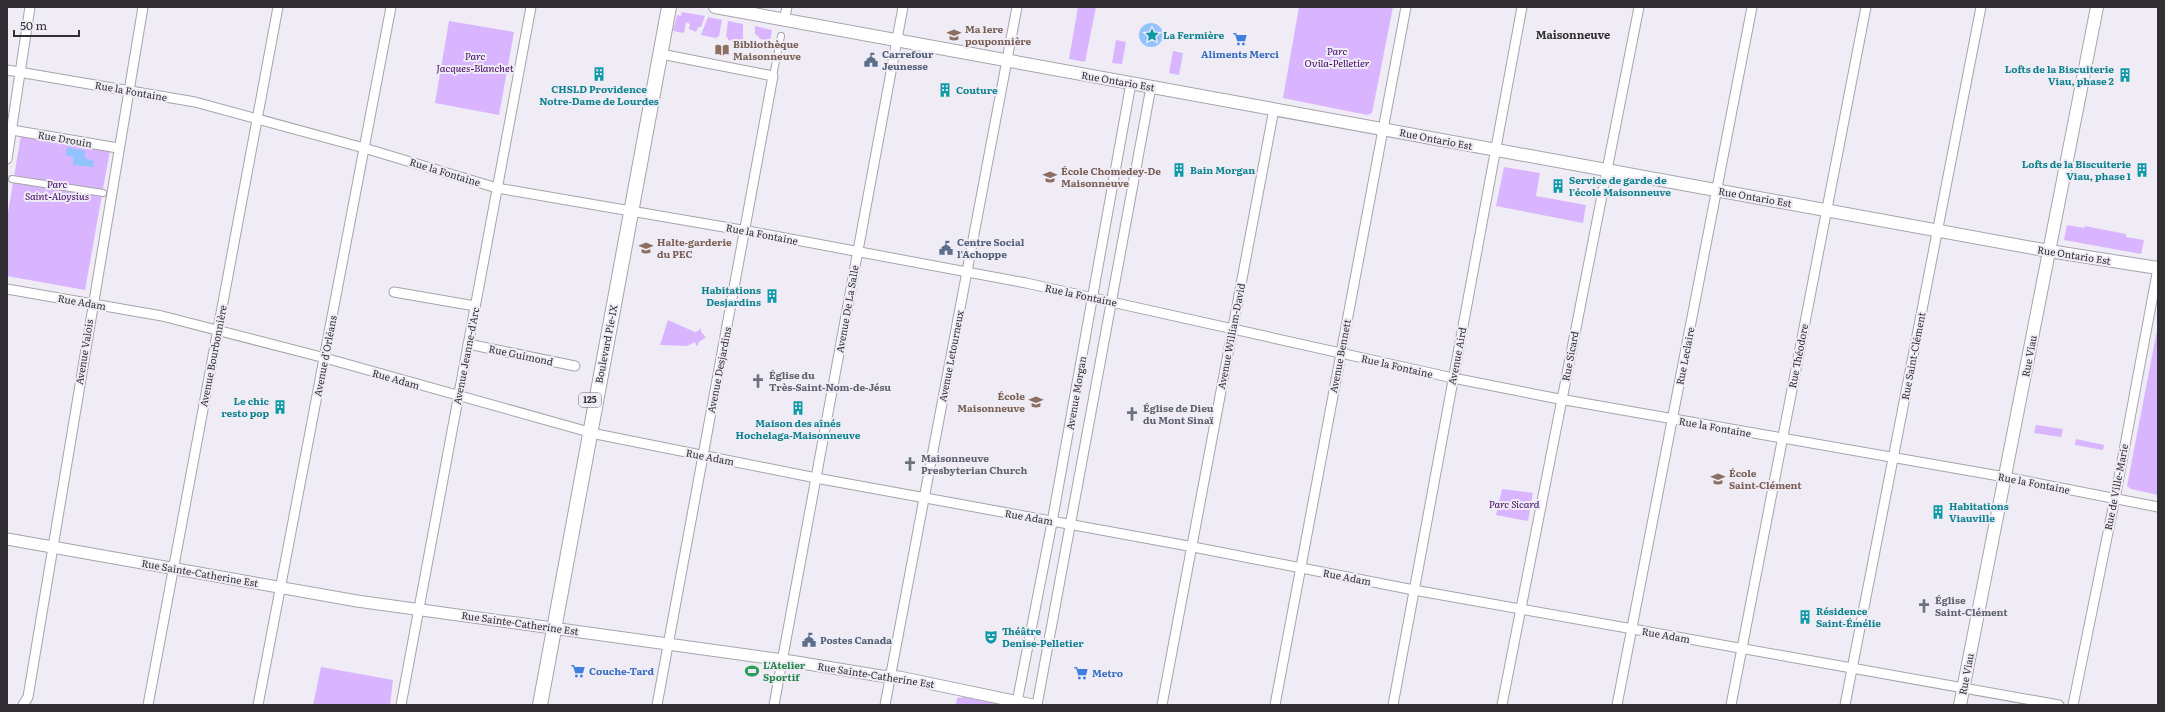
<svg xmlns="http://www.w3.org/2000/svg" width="2165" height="712" font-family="Literata,serif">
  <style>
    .green { fill: #d9b5ff }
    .water { fill: #93c3fc }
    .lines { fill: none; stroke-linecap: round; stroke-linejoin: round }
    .pedestrian-casing { stroke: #a7a3ab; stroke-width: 8 }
    .minor-casing { stroke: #a7a3ab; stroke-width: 11 }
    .tertiary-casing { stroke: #a7a3ab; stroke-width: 13 }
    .secondary-casing { stroke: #a7a3ab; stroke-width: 14 }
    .primary-casing { stroke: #a7a3ab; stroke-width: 16 }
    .pedestrian { stroke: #fff; stroke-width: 6 }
    .minor { stroke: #fff; stroke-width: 9 }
    .tertiary { stroke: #fff; stroke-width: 11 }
    .secondary { stroke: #fff; stroke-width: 12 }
    .primary { stroke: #fff; stroke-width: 14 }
    .labels { text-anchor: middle; stroke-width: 4; stroke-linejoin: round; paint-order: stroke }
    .shield { fill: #f0ecf5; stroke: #6a686d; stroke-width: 1 }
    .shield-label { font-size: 9px; font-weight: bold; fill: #312f33 }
    .education-label { font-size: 10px; font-weight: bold; fill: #785e54; stroke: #f0ecf5; text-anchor: start }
    .culture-label { font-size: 10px; font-weight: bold; fill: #0d838f; stroke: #f0ecf5; text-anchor: start }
    .park-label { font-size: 10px; font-style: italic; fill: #3e0063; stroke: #f0ecf5 }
    .service-label { font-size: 10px; font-weight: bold; fill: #4e5e75; stroke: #f0ecf5; text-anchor: start }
    .shop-label { font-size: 10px; font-weight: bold; fill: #366cbe; stroke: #f0ecf5; text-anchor: start }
    .street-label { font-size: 10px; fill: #312f33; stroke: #f0ecf5 }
    .worship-label { font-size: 10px; font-weight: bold; fill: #5b616d; stroke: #f0ecf5; text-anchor: start }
    .leisure-label { font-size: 10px; font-weight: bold; fill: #27864d; stroke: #f0ecf5; text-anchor: start }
    .neighbourhood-label { font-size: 11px; font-weight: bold; fill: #312f33; stroke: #f0ecf5 }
  </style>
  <rect width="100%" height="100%" fill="#f0ecf5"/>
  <g class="green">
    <polygon points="1078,7 1096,7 1085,62 1069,59"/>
    <polygon points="1299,7 1393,7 1372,113 1367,115 1283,98"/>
    <polygon points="682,12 705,16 701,27 698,27 696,32 689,29 690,24 686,22 684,33 673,31 677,15 681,16"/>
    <polygon points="708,17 722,20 719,36 716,38 701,35"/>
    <polygon points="449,21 514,32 499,115 435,103"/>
    <polygon points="728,21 743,24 743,43 728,40 728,38 726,37"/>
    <polygon points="755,26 772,30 770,41 760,39 758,36 755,34"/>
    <polygon points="1116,40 1126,42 1122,64 1112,63"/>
    <polygon points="1173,51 1183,53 1179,75 1169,73"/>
    <polygon points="21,135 110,150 85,290 7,276 7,219"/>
    <polygon points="1504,167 1540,173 1536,196 1586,205 1583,223 1496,206"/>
    <polygon points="2067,225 2084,228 2085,226 2126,234 2126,237 2144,240 2141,254 2064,240"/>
    <polygon points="668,320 695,332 698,331 701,328 701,332 706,337 699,342 697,347 695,342 687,346 660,345"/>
    <polygon points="2158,325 2158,495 2131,489 2127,486"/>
    <polygon points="2036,425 2063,429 2061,437 2034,433"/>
    <polygon points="2076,439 2104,445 2103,450 2075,445"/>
    <polygon points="1502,489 1533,493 1528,521 1496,515"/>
    <polygon points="321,667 393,680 390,705 313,705"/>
    <polygon points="964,697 1003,705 949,705 956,704 957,698"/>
  </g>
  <g class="water">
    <circle cx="1151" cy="35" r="12"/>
    <polygon points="67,147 85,151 85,158 94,161 93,167 73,165 73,157 65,155"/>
  </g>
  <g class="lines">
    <defs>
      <g id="pedestrian">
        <polyline points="773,76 781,36"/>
        <polyline points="12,179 103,193"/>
      </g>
      <g id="minor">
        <polyline points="784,20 787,7"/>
        <polyline points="7,70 195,102 364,148 497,188 753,232 1026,283 1453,378 1554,398 2005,477 2158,507"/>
        <polyline points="12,130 118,148"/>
        <polyline points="7,159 30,7"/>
        <polyline points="7,289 162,316 325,358 596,434 816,478 1183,545 1414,590 2059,705"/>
        <polyline points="394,292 475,306"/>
        <polyline points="468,344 575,366"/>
        <polyline points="1017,702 1051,528 1131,83"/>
        <polyline points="23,705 28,697 143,7"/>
        <polyline points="148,705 278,7"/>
        <polyline points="258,705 391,7"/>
        <polyline points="401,705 531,7"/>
        <polyline points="657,705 773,76 661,54"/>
        <polyline points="774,705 903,7"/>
        <polyline points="885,705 1017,7"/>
        <polyline points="1037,705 1151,87"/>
        <polyline points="1162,705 1274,109"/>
        <polyline points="1275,705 1406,7"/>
        <polyline points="1393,705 1522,7"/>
        <polyline points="1502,705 1639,7"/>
        <polyline points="1617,705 1752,7"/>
        <polyline points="1731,705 1866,7"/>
        <polyline points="1845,705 1981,7"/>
        <polyline points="2073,705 2117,488 2158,268"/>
      </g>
      <polyline id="tertiary" points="7,539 357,601 790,661 881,676 899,677 1033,705"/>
      <g id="secondary">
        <polyline points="715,7 2049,251 2158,268"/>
        <polyline points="1960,705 2097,7"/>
      </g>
      <polyline id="primary" points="540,705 669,7"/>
    </defs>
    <use href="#pedestrian" class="pedestrian-casing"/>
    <use href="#minor" class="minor-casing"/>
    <use href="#tertiary" class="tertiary-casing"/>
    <use href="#secondary" class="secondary-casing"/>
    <use href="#primary" class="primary-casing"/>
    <use href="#pedestrian" class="pedestrian"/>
    <use href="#minor" class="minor"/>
    <use href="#tertiary" class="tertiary"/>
    <use href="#secondary" class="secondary"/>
    <use href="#primary" class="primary"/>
  </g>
  <defs>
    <symbol id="school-bare" viewBox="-9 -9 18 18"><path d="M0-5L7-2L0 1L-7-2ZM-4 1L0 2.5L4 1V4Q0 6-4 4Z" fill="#8d6e63" stroke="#f0ecf5" stroke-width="2.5" paint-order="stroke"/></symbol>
    <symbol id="sight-bare" viewBox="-9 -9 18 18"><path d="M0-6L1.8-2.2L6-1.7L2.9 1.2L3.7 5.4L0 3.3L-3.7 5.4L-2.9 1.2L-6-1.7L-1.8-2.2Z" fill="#0f9aa8" stroke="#f0ecf5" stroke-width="2.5" paint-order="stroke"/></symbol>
    <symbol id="supermarket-bare" viewBox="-9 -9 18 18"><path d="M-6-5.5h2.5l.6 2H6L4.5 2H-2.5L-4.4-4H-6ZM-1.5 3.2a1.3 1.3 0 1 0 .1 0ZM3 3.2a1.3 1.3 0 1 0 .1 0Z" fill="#3f7fe0" stroke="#f0ecf5" stroke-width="2.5" paint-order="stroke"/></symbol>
    <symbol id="library-bare" viewBox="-9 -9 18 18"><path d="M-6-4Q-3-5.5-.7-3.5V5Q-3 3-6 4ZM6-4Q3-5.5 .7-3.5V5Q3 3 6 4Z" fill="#8d6e63" stroke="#f0ecf5" stroke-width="2.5" paint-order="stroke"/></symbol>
    <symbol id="civic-bare" viewBox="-9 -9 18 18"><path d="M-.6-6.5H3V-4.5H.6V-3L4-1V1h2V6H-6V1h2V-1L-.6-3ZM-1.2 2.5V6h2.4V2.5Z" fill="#5c6f8a" stroke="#f0ecf5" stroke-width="2.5" paint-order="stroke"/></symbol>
    <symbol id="building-bare" viewBox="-9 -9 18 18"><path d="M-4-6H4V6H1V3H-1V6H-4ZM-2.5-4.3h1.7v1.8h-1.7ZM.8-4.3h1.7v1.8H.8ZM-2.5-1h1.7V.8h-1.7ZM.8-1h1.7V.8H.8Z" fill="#0f9aa8" stroke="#f0ecf5" stroke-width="2.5" paint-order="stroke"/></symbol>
    <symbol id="church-bare" viewBox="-9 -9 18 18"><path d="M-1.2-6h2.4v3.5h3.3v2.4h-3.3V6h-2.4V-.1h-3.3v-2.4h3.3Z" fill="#6b7280" stroke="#f0ecf5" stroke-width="2.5" paint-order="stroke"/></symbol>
    <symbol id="theatre-bare" viewBox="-9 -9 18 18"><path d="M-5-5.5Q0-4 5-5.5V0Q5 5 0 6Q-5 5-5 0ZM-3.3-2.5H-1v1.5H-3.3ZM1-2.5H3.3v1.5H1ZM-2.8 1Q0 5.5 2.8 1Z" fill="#0f9aa8" stroke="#f0ecf5" stroke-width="2.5" paint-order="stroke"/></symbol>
    <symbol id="stadium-bare" viewBox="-9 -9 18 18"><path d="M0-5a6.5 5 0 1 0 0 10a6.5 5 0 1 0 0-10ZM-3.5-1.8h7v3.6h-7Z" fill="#2e9e5b" stroke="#f0ecf5" stroke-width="2.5" paint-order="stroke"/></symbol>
  </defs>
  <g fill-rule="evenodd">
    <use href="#school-bare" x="944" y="25" width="20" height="20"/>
    <use href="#sight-bare" x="1142" y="25" width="20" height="20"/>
    <use href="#supermarket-bare" x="1230" y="29" width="20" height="20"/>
    <use href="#library-bare" x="712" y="40" width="20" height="20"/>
    <use href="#civic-bare" x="861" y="50" width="20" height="20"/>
    <use href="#building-bare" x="589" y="64" width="20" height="20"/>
    <use href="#building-bare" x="2115" y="65" width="20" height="20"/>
    <use href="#building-bare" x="935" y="80" width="20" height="20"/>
    <use href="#building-bare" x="1169" y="160" width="20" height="20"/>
    <use href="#building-bare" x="2132" y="160" width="20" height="20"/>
    <use href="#school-bare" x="1040" y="167" width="20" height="20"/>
    <use href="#building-bare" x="1548" y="176" width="20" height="20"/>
    <use href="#school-bare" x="636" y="238" width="20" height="20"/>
    <use href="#civic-bare" x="936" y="238" width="20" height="20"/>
    <use href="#building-bare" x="762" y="286" width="20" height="20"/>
    <use href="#church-bare" x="748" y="371" width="20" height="20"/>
    <use href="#school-bare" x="1026" y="392" width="20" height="20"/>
    <use href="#building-bare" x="270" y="397" width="20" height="20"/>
    <use href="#building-bare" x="788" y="398" width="20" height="20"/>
    <use href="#church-bare" x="1122" y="404" width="20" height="20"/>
    <use href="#church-bare" x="900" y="454" width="20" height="20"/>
    <use href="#school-bare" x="1708" y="469" width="20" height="20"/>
    <use href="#building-bare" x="1928" y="502" width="20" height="20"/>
    <use href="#church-bare" x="1914" y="596" width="20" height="20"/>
    <use href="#building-bare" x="1795" y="607" width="20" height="20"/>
    <use href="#theatre-bare" x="981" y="627" width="20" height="20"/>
    <use href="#civic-bare" x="799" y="630" width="20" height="20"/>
    <use href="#supermarket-bare" x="568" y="661" width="20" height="20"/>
    <use href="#stadium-bare" x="742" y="661" width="20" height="20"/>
    <use href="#supermarket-bare" x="1071" y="663" width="20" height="20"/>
  </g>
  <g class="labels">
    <rect class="shield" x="579" y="393" width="22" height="14" rx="3"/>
    <g class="shield-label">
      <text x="590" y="403">125</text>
    </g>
    <g class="education-label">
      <text x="965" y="33">Ma 1ere<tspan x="965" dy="12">pouponnière</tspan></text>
      <text x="733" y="48">Bibliothèque<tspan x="733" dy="12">Maisonneuve</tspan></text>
      <text x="1061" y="175">École Chomedey-De<tspan x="1061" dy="12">Maisonneuve</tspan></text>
      <text x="657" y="246">Halte-garderie<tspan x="657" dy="12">du PEC</tspan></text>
      <text x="1025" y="400" text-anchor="end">École<tspan x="1025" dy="12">Maisonneuve</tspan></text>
      <text x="1729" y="477">École<tspan x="1729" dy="12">Saint-Clément</tspan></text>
    </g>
    <g class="culture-label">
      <text x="1163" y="39">La Fermière</text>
      <text x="2114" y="73" text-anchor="end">Lofts de la Biscuiterie<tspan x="2114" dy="12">Viau, phase 2</tspan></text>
      <text x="599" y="93" text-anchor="middle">CHSLD Providence<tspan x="599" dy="12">Notre-Dame de Lourdes</tspan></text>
      <text x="956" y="94">Couture</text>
      <text x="2131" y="168" text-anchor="end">Lofts de la Biscuiterie<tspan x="2131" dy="12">Viau, phase 1</tspan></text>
      <text x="1190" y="174">Bain Morgan</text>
      <text x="1569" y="184">Service de garde de<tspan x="1569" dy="12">l'école Maisonneuve</tspan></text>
      <text x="761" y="294" text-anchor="end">Habitations<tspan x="761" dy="12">Desjardins</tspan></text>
      <text x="269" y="405" text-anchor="end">Le chic<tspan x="269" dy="12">resto pop</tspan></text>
      <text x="798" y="427" text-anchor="middle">Maison des aînés<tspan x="798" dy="12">Hochelaga-Maisonneuve</tspan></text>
      <text x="1949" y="510">Habitations<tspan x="1949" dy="12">Viauville</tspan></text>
      <text x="1816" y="615">Résidence<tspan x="1816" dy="12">Saint-Émélie</tspan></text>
      <text x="1002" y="635">Théâtre<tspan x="1002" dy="12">Denise-Pelletier</tspan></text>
    </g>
    <g class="park-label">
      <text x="1337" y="55">Parc<tspan x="1337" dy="12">Ovila-Pelletier</tspan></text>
      <text x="475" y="60">Parc<tspan x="475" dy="12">Jacques-Blanchet</tspan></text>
      <text x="57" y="188">Parc<tspan x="57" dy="12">Saint-Aloysius</tspan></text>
      <text x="1514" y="508">Parc Sicard</text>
    </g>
    <g class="service-label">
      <text x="882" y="58">Carrefour<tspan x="882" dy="12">Jeunesse</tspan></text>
      <text x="957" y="246">Centre Social<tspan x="957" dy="12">l'Achoppe</tspan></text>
      <text x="820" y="644">Postes Canada</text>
    </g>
    <g class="shop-label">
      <text x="1240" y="58" text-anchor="middle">Aliments Merci</text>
      <text x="589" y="675">Couche-Tard</text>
      <text x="1092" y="677">Metro</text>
    </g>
    <g class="street-label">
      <text transform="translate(1118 81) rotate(10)" y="4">Rue Ontario Est</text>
      <text transform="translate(131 91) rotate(10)" y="4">Rue la Fontaine</text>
      <text transform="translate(65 139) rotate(10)" y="4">Rue Drouin</text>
      <text transform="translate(1436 139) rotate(11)" y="4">Rue Ontario Est</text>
      <text transform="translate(445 172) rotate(17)" y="4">Rue la Fontaine</text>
      <text transform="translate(1755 197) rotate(10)" y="4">Rue Ontario Est</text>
      <text transform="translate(762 234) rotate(11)" y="4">Rue la Fontaine</text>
      <text transform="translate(2074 255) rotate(9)" y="4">Rue Ontario Est</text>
      <text transform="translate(1081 295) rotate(12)" y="4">Rue la Fontaine</text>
      <text transform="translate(82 302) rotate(10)" y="4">Rue Adam</text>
      <text transform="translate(847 309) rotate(-80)" y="4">Avenue De La Salle</text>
      <text transform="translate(1231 336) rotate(-79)" y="4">Avenue William-David</text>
      <text transform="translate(606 344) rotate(-79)" y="4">Boulevard Pie-IX</text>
      <text transform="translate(84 352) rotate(-81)" y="4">Avenue Valois</text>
      <text transform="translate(521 355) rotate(12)" y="4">Rue Guimond</text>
      <text transform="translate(213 356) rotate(-79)" y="4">Avenue Bourbonnière</text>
      <text transform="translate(325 356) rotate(-79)" y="4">Avenue d'Orléans</text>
      <text transform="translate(466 356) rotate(-79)" y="4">Avenue Jeanne-d'Arc</text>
      <text transform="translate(951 356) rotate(-79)" y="4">Avenue Letourneux</text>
      <text transform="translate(1340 356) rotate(-79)" y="4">Avenue Bennett</text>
      <text transform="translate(1457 356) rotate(-79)" y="4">Avenue Aird</text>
      <text transform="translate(1570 356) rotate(-79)" y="4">Rue Sicard</text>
      <text transform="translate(1685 356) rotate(-79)" y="4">Rue Leclaire</text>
      <text transform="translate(1798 356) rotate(-79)" y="4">Rue Théodore</text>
      <text transform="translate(1913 356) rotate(-79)" y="4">Rue Saint-Clément</text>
      <text transform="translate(2029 356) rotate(-79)" y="4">Rue Viau</text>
      <text transform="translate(1397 366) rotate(13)" y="4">Rue la Fontaine</text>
      <text transform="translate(719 370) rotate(-79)" y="4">Avenue Desjardins</text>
      <text transform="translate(396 379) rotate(16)" y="4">Rue Adam</text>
      <text transform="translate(1076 393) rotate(-80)" y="4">Avenue Morgan</text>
      <text transform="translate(1715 427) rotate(10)" y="4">Rue la Fontaine</text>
      <text transform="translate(710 457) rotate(11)" y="4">Rue Adam</text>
      <text transform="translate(2034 483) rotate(11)" y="4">Rue la Fontaine</text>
      <text transform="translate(2116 487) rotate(-79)" y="4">Rue de Ville-Marie</text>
      <text transform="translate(1029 517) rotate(10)" y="4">Rue Adam</text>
      <text transform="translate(200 573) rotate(10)" y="4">Rue Sainte-Catherine Est</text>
      <text transform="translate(1347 577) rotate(11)" y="4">Rue Adam</text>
      <text transform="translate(520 623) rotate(8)" y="4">Rue Sainte-Catherine Est</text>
      <text transform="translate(1666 635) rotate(10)" y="4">Rue Adam</text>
      <text transform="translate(1966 674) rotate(-79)" y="4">Rue Viau</text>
      <text transform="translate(876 675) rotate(9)" y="4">Rue Sainte-Catherine Est</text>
    </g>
    <g class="worship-label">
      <text x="769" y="379">Église du<tspan x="769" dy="12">Très-Saint-Nom-de-Jésu</tspan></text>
      <text x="1143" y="412">Église de Dieu<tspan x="1143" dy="12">du Mont Sinaï</tspan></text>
      <text x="921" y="462">Maisonneuve<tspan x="921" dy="12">Presbyterian Church</tspan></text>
      <text x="1935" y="604">Église<tspan x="1935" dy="12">Saint-Clément</tspan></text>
    </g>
    <g class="leisure-label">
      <text x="763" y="669">L'Atelier<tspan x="763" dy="12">Sportif</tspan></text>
    </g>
    <g class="neighbourhood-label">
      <text x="1573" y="39">Maisonneuve</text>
    </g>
  </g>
  <rect width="2165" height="712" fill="none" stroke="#312f33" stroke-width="16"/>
  <path d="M14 30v6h65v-6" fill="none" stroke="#312f33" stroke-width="2"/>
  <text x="20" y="30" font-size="12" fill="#312f33" stroke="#f0ecf5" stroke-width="3" paint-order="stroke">50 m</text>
</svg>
